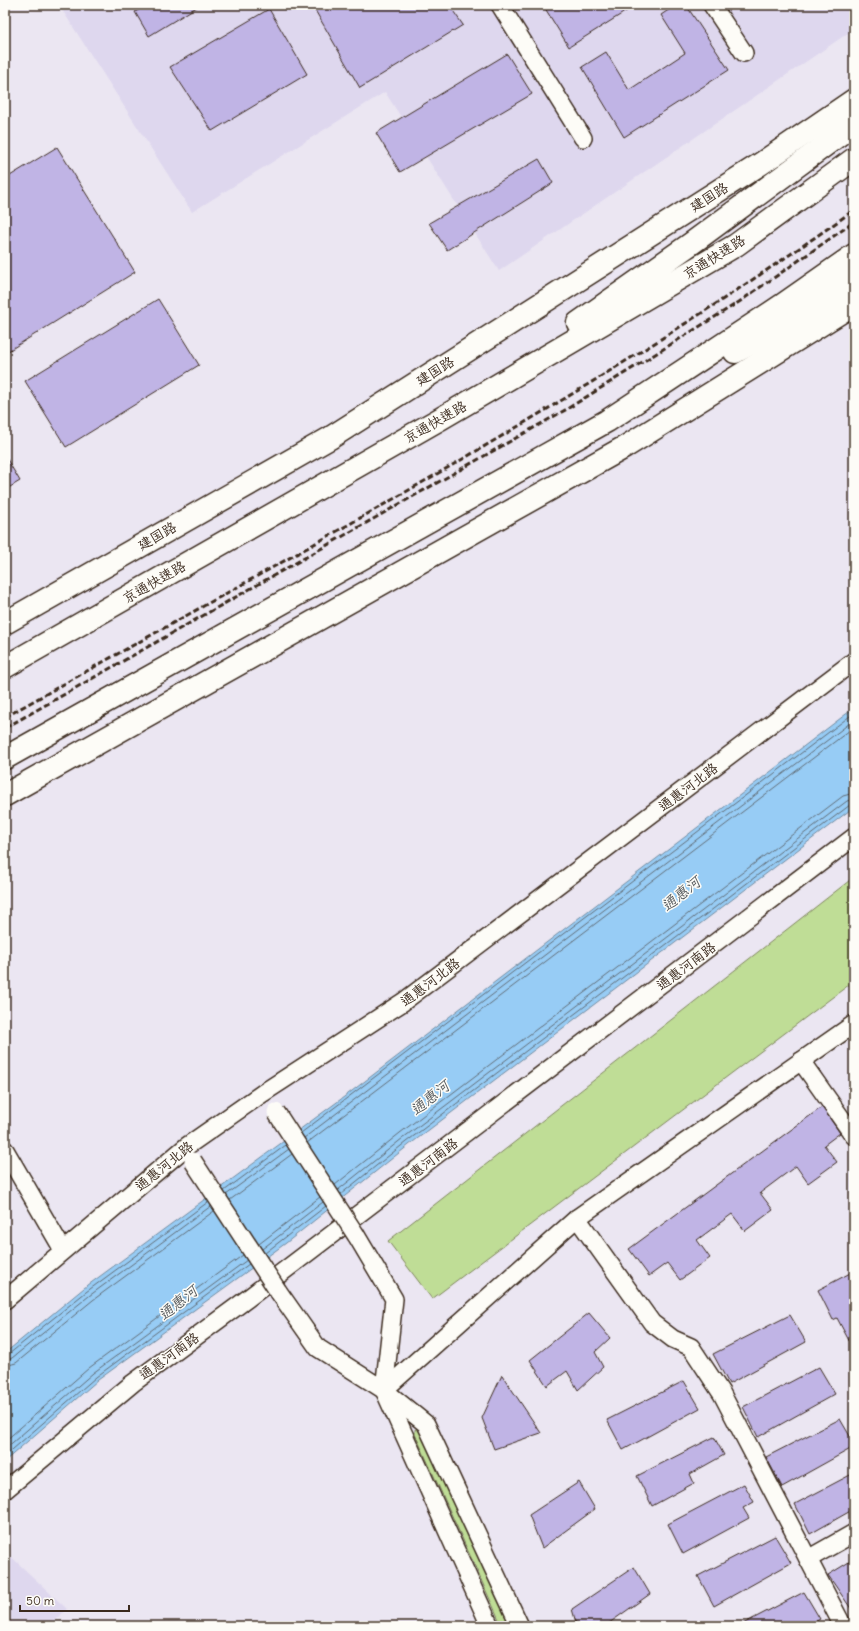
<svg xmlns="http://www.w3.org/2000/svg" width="859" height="1631" font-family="Delius,'LXGW WenKai TC',sans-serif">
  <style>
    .built { fill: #ded7ee }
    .green { fill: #bfdd96; stroke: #7d845a }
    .water { fill: #97ccf5; stroke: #728b9f }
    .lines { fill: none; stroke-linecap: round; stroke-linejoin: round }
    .shore { stroke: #606b74; stroke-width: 1 }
    .building { fill: #c0b4e5; stroke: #3b2a1e }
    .minor-casing { stroke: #3b2a1e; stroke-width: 20 }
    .major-casing { stroke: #3b2a1e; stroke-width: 25 }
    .highway-casing { stroke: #3b2a1e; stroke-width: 25 }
    .minor { stroke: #fdfcf7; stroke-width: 17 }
    .major { stroke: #fdfcf7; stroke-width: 22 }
    .highway { stroke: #fdfcf7; stroke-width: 22 }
    .rail { stroke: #3b2a1e; stroke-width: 3; stroke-dasharray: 6 3; stroke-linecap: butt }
    .minor-bridge-casing { stroke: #3b2a1e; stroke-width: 20; stroke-linecap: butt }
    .minor-bridge { stroke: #fdfcf7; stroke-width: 17 }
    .labels { text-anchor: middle; stroke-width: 3; stroke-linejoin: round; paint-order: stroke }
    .street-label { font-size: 14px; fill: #3b2a1e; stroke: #fdfcf7 }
    .water-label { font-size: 15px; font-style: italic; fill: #575b5e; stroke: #fdfcf7 }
  </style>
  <rect width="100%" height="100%" fill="#ebe6f2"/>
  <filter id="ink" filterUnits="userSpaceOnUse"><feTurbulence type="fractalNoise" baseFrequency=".025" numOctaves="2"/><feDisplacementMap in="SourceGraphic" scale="8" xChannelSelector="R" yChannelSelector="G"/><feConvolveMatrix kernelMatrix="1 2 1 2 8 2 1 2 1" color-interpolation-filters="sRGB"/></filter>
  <g filter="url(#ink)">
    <g class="built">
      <polygon points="59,5 854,5 854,29 499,271 385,92 192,212"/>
      <polygon points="5,1551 67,1609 48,1626 5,1626"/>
    </g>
    <g class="green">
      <polygon points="854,877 854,981 432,1299 388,1241"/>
      <polygon points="415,1429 421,1432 511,1626 502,1626 415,1434"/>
    </g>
    <polygon class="water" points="854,708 854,807 409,1145 286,1243 98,1380 5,1461 5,1353 84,1288 348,1094"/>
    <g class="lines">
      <g class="shore">
        <polyline points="301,1133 854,713"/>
        <polyline points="304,1138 854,720"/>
        <polyline points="307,1143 854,727"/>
        <polyline points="335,1185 400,1133 843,796 854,793"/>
        <polyline points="338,1190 403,1138 847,801 854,799"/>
        <polyline points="224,1191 286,1145"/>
        <polyline points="341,1194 406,1142 850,805 854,804"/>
        <polyline points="226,1195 289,1149"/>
        <polyline points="230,1200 292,1154"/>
        <polyline points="259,1244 320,1197"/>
        <polyline points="262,1249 323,1202"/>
        <polyline points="265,1253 326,1206"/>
        <polyline points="5,1355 9,1354 86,1292 208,1202"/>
        <polyline points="5,1360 12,1358 89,1296 211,1206"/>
        <polyline points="5,1366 16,1363 93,1300 214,1211"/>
        <polyline points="5,1441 89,1368 243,1255"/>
        <polyline points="5,1449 93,1373 247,1260"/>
        <polyline points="5,1456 96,1377 249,1264"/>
      </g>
    </g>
    <g class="building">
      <polygon points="147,5 200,5 149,36 135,12"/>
      <polygon points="312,5 449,5 463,25 360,88"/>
      <polygon points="543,5 636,5 569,47"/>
      <polygon points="676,5 686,5 729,70 624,137 582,67 606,52 629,90 685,53 661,15"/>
      <polygon points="269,9 307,74 212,131 170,67"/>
      <polygon points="507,54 532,94 400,172 376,133"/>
      <polygon points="57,147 135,272 5,353 5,179"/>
      <polygon points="539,159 553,183 447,250 429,223"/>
      <polygon points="158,299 199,365 66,447 25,381"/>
      <polygon points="5,456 20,481 5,490"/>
      <polygon points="822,1107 840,1133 824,1145 837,1162 808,1183 796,1166 760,1193 773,1210 745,1231 732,1214 697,1240 710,1258 680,1280 667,1263 649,1276 629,1249"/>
      <polygon points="854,1271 854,1350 837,1318 833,1320 818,1290"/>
      <polygon points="589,1313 610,1338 595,1352 603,1367 578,1390 567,1371 547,1386 530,1360"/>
      <polygon points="790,1315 806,1342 729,1384 713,1354"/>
      <polygon points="819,1367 835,1394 758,1437 743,1407"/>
      <polygon points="502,1375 541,1433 494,1449 482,1418"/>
      <polygon points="684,1381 700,1408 623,1450 607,1420"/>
      <polygon points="840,1419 854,1443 854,1447 782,1487 766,1457"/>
      <polygon points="714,1437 724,1455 690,1474 694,1483 652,1506 637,1476"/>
      <polygon points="854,1473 854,1509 810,1534 795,1504"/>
      <polygon points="579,1482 595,1509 542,1548 529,1515"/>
      <polygon points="744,1484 754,1502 743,1508 749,1518 683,1554 668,1524"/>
      <polygon points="775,1536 791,1563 714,1606 698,1576"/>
      <polygon points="854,1559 854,1613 828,1575"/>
      <polygon points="634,1567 650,1594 605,1626 577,1626 572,1609"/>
      <polygon points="804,1592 820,1619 808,1626 739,1626"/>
    </g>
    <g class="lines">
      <defs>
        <g id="minor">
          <polyline points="500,5 583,138"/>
          <polyline points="712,5 744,53"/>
          <polyline points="801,1061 854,1136"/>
          <polyline points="5,1150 63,1250"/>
          <polyline points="577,1218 652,1323 673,1339 691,1347 722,1394 843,1626"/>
          <polyline points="356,1235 394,1299 384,1390 490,1626"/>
          <polyline points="278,1291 318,1348 384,1390 426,1424 520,1626"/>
          <polyline points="5,1300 187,1146 263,1093 403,1002 854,661"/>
          <polyline points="384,1390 577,1218 854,1024"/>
          <polyline points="5,1490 133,1383 247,1299 854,837"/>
          <polyline points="808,1559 854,1533"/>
        </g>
        <g id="major">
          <polyline points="5,623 330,438 762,163 854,100"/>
          <polyline points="5,795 625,447 854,304"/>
        </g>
        <g id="highway">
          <polyline points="578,323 692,243 854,124"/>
          <polyline points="735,352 774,331 854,279"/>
          <polyline points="5,667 440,419 736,245 854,159"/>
          <polyline points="5,758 607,421 781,306 854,255"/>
        </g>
      </defs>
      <use href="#minor" class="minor-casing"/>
      <use href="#major" class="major-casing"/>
      <use href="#highway" class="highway-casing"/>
      <use href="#minor" class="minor"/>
      <use href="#major" class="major"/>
      <use href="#highway" class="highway"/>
      <g class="rail">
        <path d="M5,717C292,555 585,401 854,210"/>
        <polyline points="5,728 567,409 739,302 854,222"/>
      </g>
      <defs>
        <g id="minor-bridge">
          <polyline points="276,1112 356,1235"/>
          <polyline points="193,1161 278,1291"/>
        </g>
      </defs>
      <use href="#minor-bridge" class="minor-bridge-casing"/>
      <use href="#minor-bridge" class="minor-bridge"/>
    </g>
  </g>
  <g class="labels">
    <g class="street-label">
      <text transform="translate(709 197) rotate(-32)" y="5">建国路</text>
      <text transform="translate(714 257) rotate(-32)" y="5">京通快速路</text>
      <text transform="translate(435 371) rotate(-32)" y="5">建国路</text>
      <text transform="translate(435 422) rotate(-30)" y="5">京通快速路</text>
      <text transform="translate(157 536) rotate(-30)" y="5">建国路</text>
      <text transform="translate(154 582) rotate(-30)" y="5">京通快速路</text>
      <text transform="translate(688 787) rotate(-37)" y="5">通惠河北路</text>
      <text transform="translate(686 966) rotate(-37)" y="5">通惠河南路</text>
      <text transform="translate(430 982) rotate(-37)" y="5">通惠河北路</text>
      <text transform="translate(428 1162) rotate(-37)" y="5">通惠河南路</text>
      <text transform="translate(164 1166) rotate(-39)" y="5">通惠河北路</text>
      <text transform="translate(169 1356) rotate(-36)" y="5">通惠河南路</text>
    </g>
    <g class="water-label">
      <text transform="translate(681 894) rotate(-39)" y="5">通惠河</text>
      <text transform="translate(430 1098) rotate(-39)" y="5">通惠河</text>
      <text transform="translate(178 1303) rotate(-39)" y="5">通惠河</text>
    </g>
  </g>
  <rect width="859" height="1631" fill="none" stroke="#fdfcf7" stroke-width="20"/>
  <rect x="10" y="10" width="839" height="1611" fill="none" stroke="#3b2a1e" stroke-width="1.5" filter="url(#ink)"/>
  <path d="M20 1605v6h109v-6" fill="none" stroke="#3b2a1e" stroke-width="2"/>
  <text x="26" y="1605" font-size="12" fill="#3b2a1e" stroke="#fdfcf7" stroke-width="3" paint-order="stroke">50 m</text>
</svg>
